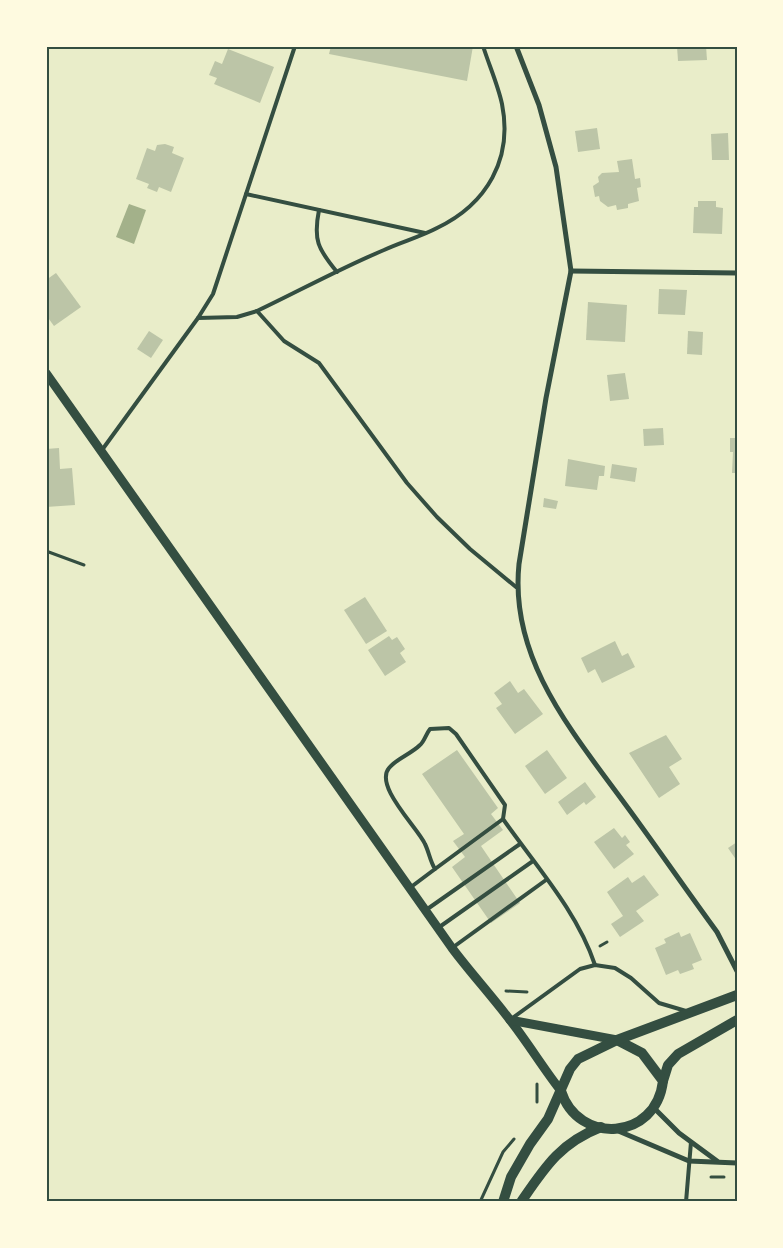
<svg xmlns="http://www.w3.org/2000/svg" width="783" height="1248" font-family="'Varela Round',sans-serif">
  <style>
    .water { fill: #a3b18a }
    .building { fill: #bcc5a7 }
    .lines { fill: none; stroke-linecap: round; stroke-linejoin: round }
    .path { stroke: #344e41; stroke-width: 3 }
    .service { stroke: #344e41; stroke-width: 4 }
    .minor { stroke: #344e41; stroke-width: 5 }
    .tertiary { stroke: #344e41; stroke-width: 9 }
    .secondary { stroke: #344e41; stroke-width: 10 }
    .neatline { fill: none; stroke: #344e41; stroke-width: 2 }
  </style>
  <rect width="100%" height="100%" fill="#e9edc9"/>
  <polygon class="water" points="129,204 146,210 134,244 116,237"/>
  <g class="building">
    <polygon points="331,46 473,46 467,81 329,54"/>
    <polygon points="677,46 706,46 707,60 678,61"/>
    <polygon points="228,49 274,67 260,103 214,84 217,78 209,75 215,61 222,64"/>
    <polygon points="597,128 600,149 578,152 575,131"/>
    <polygon points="728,133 729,160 712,160 711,134"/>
    <polygon points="165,144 174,147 172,153 184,158 171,192 159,187 157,192 147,188 149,184 136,179 147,148 155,151 157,145"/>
    <polygon points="632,159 635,179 640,178 641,187 637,188 639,201 628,204 628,208 617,210 616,205 608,207 600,201 599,196 595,197 593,186 599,182 598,177 602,173 619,172 617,161"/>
    <polygon points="698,201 716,201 716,207 723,208 722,234 693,233 694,207 698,207"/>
    <polygon points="56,273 81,307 54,326 46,315 46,280"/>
    <polygon points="659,289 687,290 685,315 658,314"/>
    <polygon points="588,302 627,305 625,342 586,340"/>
    <polygon points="149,331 163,340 151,358 137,349"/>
    <polygon points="688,331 703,332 702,355 687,354"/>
    <polygon points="625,373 629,399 610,401 607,375"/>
    <polygon points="663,428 664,445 644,446 643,429"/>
    <polygon points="730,438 737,438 737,473 732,473 733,452 730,452"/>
    <polygon points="59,448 60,469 72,468 75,505 46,507 46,449"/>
    <polygon points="568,459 605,466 604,476 599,476 597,490 565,486"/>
    <polygon points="612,464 637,468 635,482 610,478"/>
    <polygon points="544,498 558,501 556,509 543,507"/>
    <polygon points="365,597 387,631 366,644 344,610"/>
    <polygon points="389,636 392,640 397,637 405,649 400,653 406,662 385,676 368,650"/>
    <polygon points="615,641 622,656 628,653 635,667 602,683 595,669 588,673 581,658"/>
    <polygon points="510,681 518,693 524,689 543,714 515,734 496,708 502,704 494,693"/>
    <polygon points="666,735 682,759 669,767 680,784 659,798 629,753"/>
    <polygon points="457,750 498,808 491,814 503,830 481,846 520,903 491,923 452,867 465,857 453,841 464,834 422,774"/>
    <polygon points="547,750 567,778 545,794 525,766"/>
    <polygon points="585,782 596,797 586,805 584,802 567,815 558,802"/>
    <polygon points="614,828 622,838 625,835 630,842 626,845 634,854 614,869 594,842"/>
    <polygon points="737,842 737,861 728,848"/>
    <polygon points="644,875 659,895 636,911 644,921 620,937 611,924 623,916 607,892 628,877 632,883"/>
    <polygon points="679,932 681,937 690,933 702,960 692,964 694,969 680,974 678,970 666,975 655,948 666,943 664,939"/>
  </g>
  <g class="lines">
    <g class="path">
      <polyline points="46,551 84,565"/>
      <polyline points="600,946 607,942"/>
      <polyline points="506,991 527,992"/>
      <polyline points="537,1084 537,1102"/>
      <polyline points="711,1177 724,1177"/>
      <polyline points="480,1202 503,1152 514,1139"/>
    </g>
    <g class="service">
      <polyline points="246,194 425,233"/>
      <path d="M319,210C313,240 318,249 337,272"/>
      <polyline points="257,311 284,341 319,363 407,483 437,517 470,549 516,587"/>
      <polyline points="198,318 213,294 295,46"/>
      <path d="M102,450L198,318L237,317L257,311C299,291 341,268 384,250C401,242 420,237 437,228C487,204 513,159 502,104C498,85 489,65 483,46"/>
      <polyline points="435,869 503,819"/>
      <path d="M411,887L435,869C430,861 429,852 425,844C417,827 374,786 389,768C396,759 411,754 420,745C424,742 426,734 430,729L449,728L456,734L505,805L503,819C536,866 577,911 595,965"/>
      <polyline points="426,910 520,844"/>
      <polyline points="438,928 533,861"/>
      <polyline points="452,948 546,880"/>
      <polyline points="511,1019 580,969 595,965 615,968 631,978 659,1003 686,1011"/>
      <polyline points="686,1202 691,1142"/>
    </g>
    <g class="minor">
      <path d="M516,46L539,105L556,167L571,271L546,398L519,564C509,661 575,735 628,808C658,849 687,891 717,932L737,971"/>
      <polyline points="571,271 737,273"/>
      <polyline points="655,1109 679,1133 717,1161"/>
      <polyline points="616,1130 689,1161 737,1163"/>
    </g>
    <g class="tertiary">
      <path d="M46,373L452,948C470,972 491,995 510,1020C528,1043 543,1068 561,1091"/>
      <polyline points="510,1020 617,1040"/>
    </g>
    <g class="secondary">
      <polyline points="663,1081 668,1065 678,1054 737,1020"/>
      <path d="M561,1091C578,1145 656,1141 663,1081L642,1053L617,1040"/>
      <polyline points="503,1202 511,1177 530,1144 548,1119 570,1069 578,1059 617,1040 737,995"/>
      <path d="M521,1202C545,1167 560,1143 601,1127"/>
    </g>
  </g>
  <rect width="783" height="1248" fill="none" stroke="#fefae0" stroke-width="95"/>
  <rect x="48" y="48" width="688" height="1152" class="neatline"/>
</svg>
